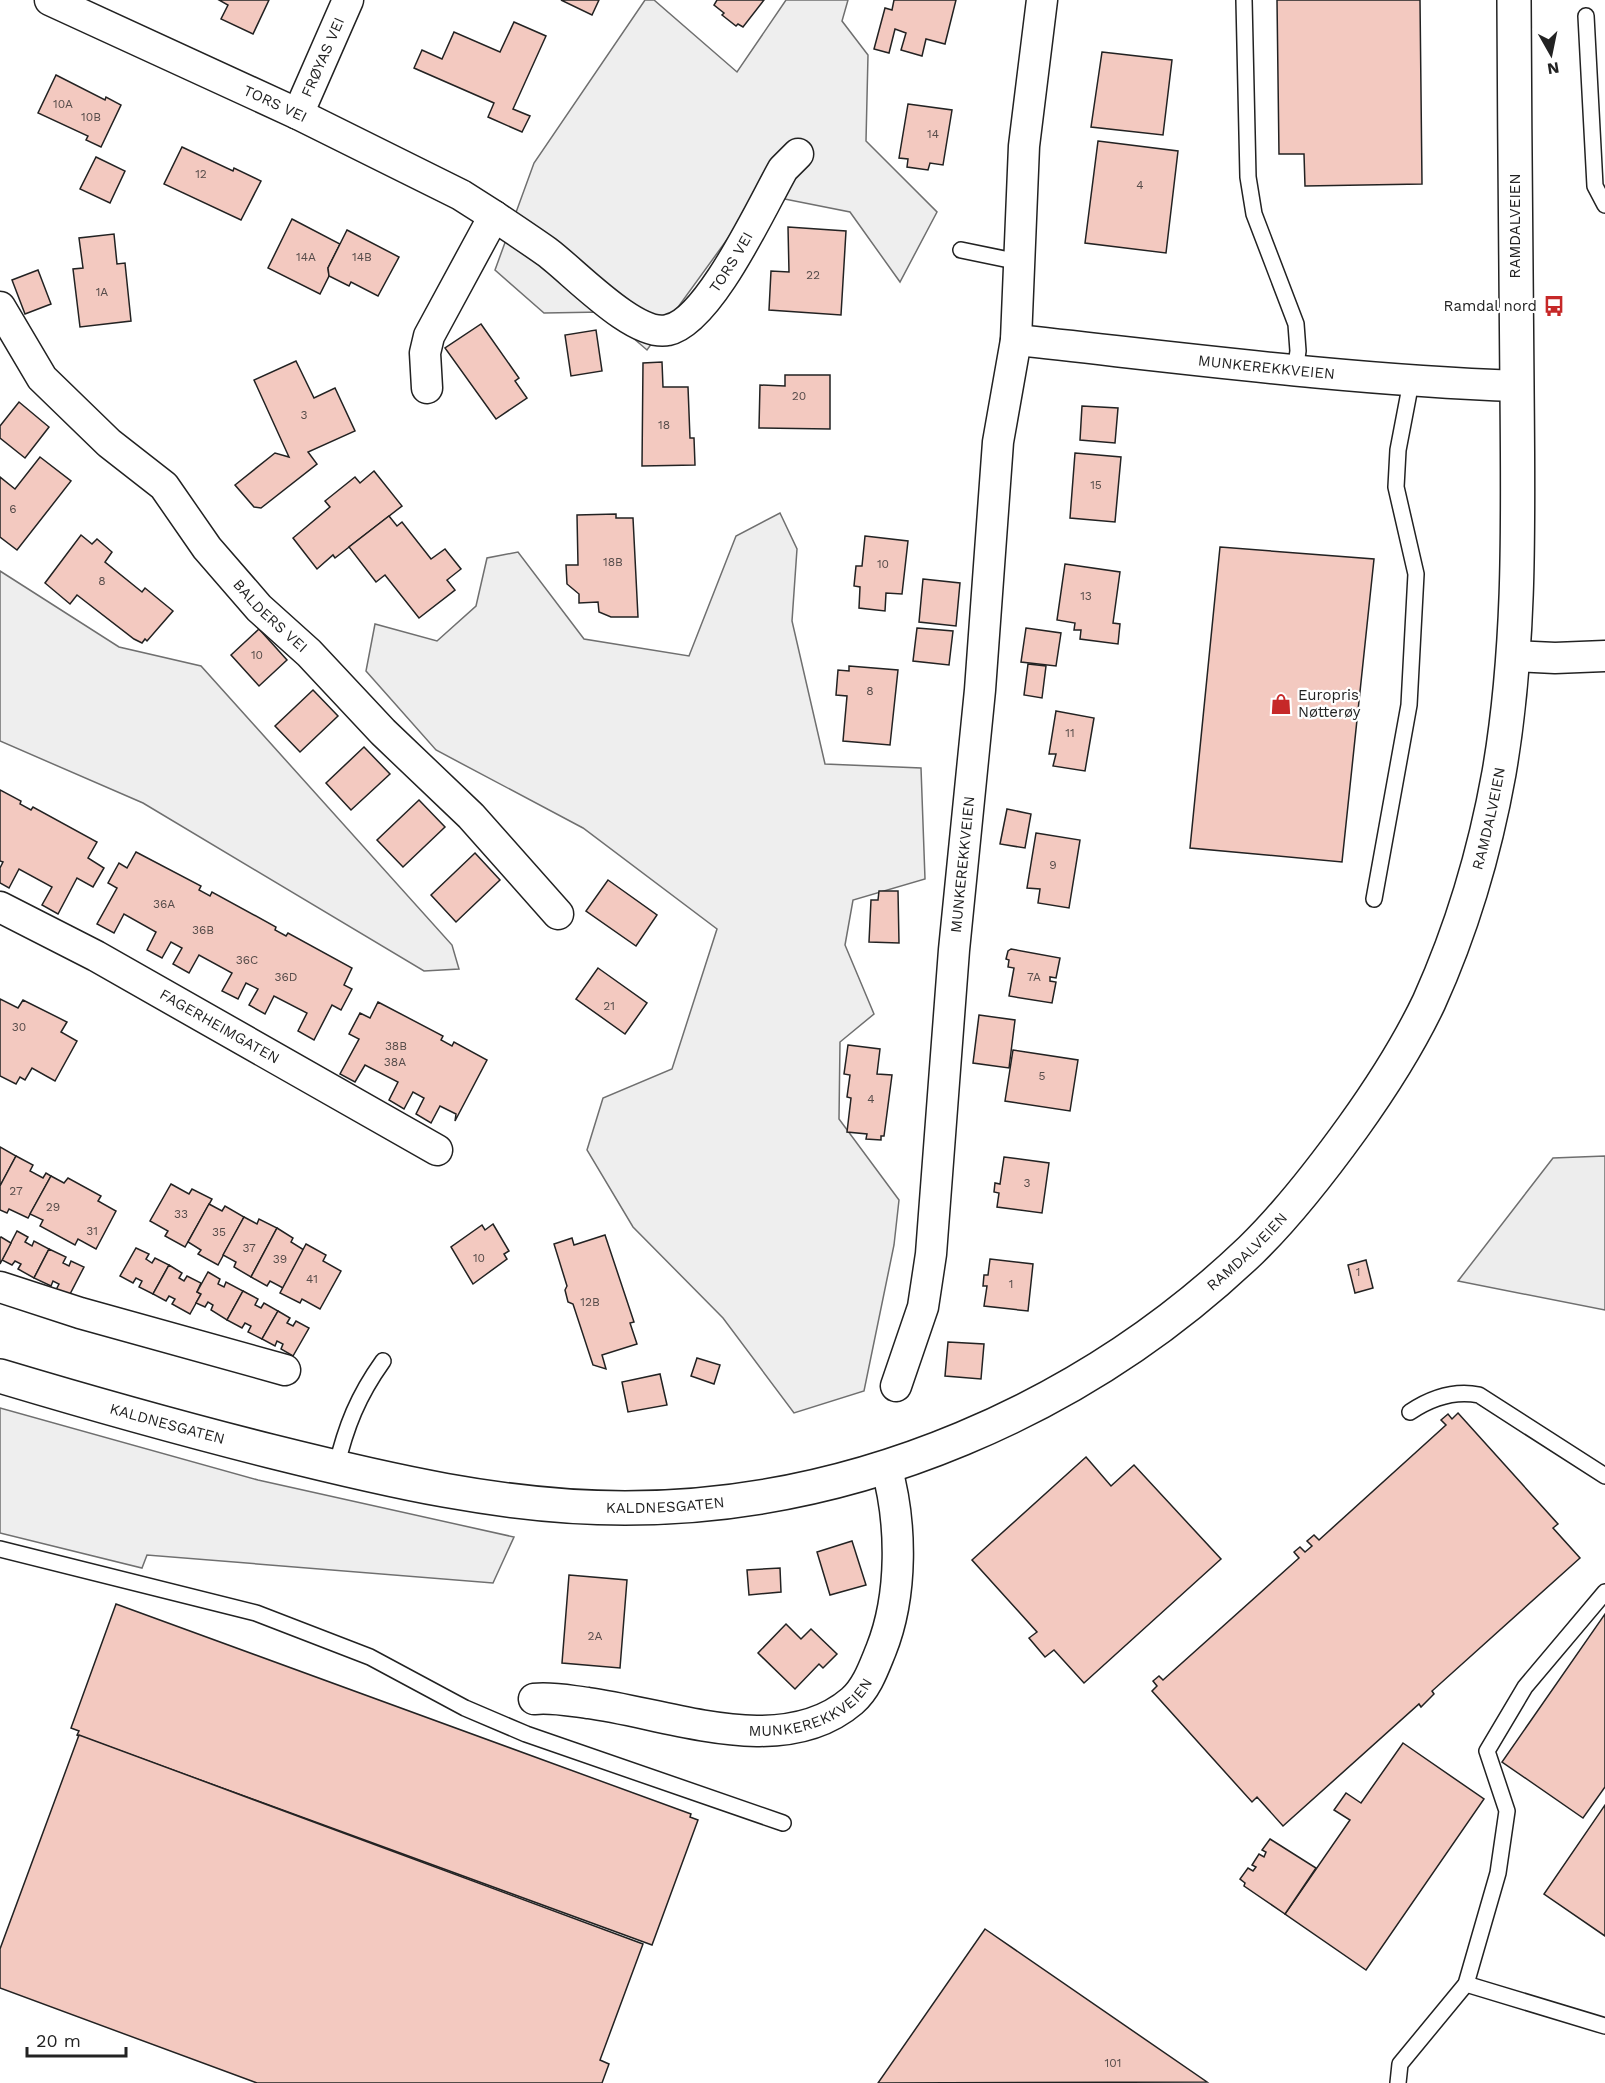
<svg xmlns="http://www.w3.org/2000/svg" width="1605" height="2083" font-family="'Work Sans',sans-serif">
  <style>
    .green { fill: #eee; stroke: #6f6f6f; stroke-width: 1.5 }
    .parking { fill: #ededed; stroke: #6f6f6f; stroke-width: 1.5 }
    .building { fill: #f3c9c0; stroke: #222; stroke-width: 1.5 }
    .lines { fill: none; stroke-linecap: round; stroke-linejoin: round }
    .service-casing { stroke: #222; stroke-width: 18 }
    .minor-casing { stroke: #222; stroke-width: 33 }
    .secondary-casing { stroke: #222; stroke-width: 36 }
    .service { stroke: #fff; stroke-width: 15 }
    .minor { stroke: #fff; stroke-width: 30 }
    .secondary { stroke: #fff; stroke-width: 33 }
    .labels { text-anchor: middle; stroke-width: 4.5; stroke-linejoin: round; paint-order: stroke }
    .number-label { font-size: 12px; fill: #564c4a }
    .street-label { font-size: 15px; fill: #222; stroke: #fff }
    .poi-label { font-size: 15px; fill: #222; stroke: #fff; text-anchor: end }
  </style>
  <rect width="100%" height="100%" fill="#fff"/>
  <g class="green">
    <polygon points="645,0 654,0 737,72 786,0 848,0 842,21 868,55 866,141 937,212 900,282 850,212 760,194 647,350 603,312 544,313 495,270 534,163"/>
    <polygon points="780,513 797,549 792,621 825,764 921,768 925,879 853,900 845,945 874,1014 840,1042 839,1119 899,1200 894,1245 864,1391 794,1413 723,1318 633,1227 587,1150 603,1098 672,1069 717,929 583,828 436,750 366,671 375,624 437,641 476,606 487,558 518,552 584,639 689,656 736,536"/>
    <polygon points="0,571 119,647 201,666 452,945 459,969 424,971 143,803 0,741"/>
    <polygon points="0,1408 258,1480 514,1537 493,1583 147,1555 142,1568 0,1533"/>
  </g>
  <polygon class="parking" points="1605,1156 1605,1310 1458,1281 1553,1158"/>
  <g class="building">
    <polygon points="219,0 269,0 253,34 221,19 228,5"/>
    <polygon points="561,0 599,0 592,15"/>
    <polygon points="717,0 764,0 743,27 738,24 736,26 722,15 724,13 714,5"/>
    <polygon points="894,0 956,0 945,44 926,39 922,56 901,50 906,33 895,29 889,53 874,49 885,8 892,10"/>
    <polygon points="1277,0 1420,0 1422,184 1305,186 1304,154 1279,154"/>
    <polygon points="514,22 546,36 513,109 530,116 522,132 488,117 494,103 414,68 422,50 442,59 454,32 500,52"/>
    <polygon points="1102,52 1172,60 1163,135 1091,127"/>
    <polygon points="56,75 105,100 106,97 121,105 101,147 86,140 88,136 38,113"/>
    <polygon points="908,104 952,110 943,165 930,163 928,170 907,167 908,159 899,158"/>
    <polygon points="1098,141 1178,151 1166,253 1085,243"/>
    <polygon points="182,147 233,171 234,168 261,181 241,220 164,184"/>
    <polygon points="96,157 125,171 110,203 80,189"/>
    <polygon points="292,219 340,244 328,268 329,276 320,294 268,268"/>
    <polygon points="788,227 846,231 841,315 769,310 771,271 789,272"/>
    <polygon points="347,230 399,257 378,296 351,282 349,286 329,276 328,268"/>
    <polygon points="114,234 117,264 125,263 131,321 80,327 73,269 83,268 79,238"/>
    <polygon points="38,270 51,304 25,314 12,280"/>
    <polygon points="481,324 519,378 515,381 527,398 496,419 445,348"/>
    <polygon points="596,330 602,371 571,376 565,335"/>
    <polygon points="296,361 314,398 335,388 355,431 308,452 317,464 261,508 254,507 235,485 275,453 289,457 254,380"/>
    <polygon points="662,362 663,387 688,387 690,438 694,438 695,465 642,466 643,363"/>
    <polygon points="785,375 830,375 830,429 759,428 760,385 785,386"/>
    <polygon points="19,402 49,427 25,458 0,438 0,426"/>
    <polygon points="1082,406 1118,408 1115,443 1080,440"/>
    <polygon points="1075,453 1121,457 1115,522 1070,518"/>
    <polygon points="40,457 71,481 17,550 0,537 0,477 15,489"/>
    <polygon points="374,471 402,506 335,558 333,555 317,569 293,538 330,507 325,501 355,477 360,483"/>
    <polygon points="616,514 616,518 633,518 638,617 611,617 599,612 598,602 579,603 579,594 567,584 566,565 578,565 577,515"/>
    <polygon points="389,516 397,526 402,522 431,559 445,549 461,569 447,580 455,590 419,618 385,575 376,582 349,547"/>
    <polygon points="81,535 92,544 97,539 112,552 105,562 142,592 145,588 173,611 147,641 145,639 142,643 134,639 77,595 70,604 45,583"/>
    <polygon points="865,536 908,541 902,594 886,593 885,611 859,608 860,587 854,586 856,566 862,566"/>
    <polygon points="1220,547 1374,559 1342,862 1190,848"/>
    <polygon points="1065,564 1120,572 1113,623 1120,624 1118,644 1080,639 1081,630 1074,630 1075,623 1057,620"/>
    <polygon points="923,579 960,583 956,626 919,622"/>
    <polygon points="917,628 953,631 949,665 913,661"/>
    <polygon points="1026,628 1061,633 1056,666 1021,662"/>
    <polygon points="259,629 287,660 259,686 231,655"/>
    <polygon points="1028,664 1046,666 1042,698 1024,695"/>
    <polygon points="849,666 898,670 890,745 843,741 847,696 836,695 838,670 849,671"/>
    <polygon points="313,690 338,716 300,752 275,726"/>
    <polygon points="1056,711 1094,718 1085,771 1053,766 1056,754 1049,754"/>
    <polygon points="364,747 390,774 351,810 326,783"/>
    <polygon points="0,790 21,801 20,804 31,810 33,807 97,842 88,858 104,868 93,887 77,878 58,914 42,905 52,887 19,869 9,888 0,883 0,868 3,862 0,861"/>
    <polygon points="419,800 445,827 403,867 377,840"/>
    <polygon points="1007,809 1031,814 1025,848 1000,844"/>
    <polygon points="1036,833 1080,840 1069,908 1038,903 1040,889 1027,888"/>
    <polygon points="136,852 201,886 199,890 210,896 212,892 276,927 275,930 286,936 288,933 352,968 344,985 352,989 341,1010 332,1005 314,1040 298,1031 307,1013 274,996 265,1014 249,1005 258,989 246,983 238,999 222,991 232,973 199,955 189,973 173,964 182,948 171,942 162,958 147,950 156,932 124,914 114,933 97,924 117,888 108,883 119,863 127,868"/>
    <polygon points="475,853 500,880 456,922 431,895"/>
    <polygon points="608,880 657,915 636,946 586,911"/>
    <polygon points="879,891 898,891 899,943 869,942 871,900 878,900"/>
    <polygon points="1011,949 1060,958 1056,978 1050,977 1050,981 1056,982 1052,1003 1009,996 1014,968 1008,967 1009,960 1006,959 1008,951"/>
    <polygon points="598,968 647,1003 625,1034 576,999"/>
    <polygon points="0,999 18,1008 23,1000 67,1022 61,1032 77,1041 55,1081 32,1068 25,1080 20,1077 16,1084 0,1076"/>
    <polygon points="378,1002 443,1036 441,1040 452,1046 454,1042 487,1060 455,1121 456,1114 440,1106 431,1123 416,1114 424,1098 413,1092 404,1109 389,1100 398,1082 365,1065 355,1082 340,1074 359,1039 349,1034 360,1013 370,1018"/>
    <polygon points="979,1015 1015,1020 1009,1068 973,1063"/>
    <polygon points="848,1045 880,1049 877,1074 892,1075 884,1136 881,1136 881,1140 866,1139 867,1134 847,1132 851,1098 847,1097 850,1075 844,1074"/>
    <polygon points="1013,1050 1078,1060 1070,1111 1005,1101"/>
    <polygon points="0,1147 16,1156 0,1186"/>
    <polygon points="16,1156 33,1165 30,1171 43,1178 46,1173 51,1176 28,1218 9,1209 7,1213 0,1210 0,1186"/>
    <polygon points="1004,1157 1049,1163 1042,1213 997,1207 999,1193 994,1192 995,1183 1000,1184"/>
    <polygon points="51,1176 64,1183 68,1178 101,1196 98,1201 116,1211 96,1249 78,1239 75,1245 40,1226 43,1220 30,1214"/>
    <polygon points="171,1184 189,1194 192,1189 212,1199 185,1247 165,1236 168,1231 150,1221"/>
    <polygon points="209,1204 222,1211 225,1206 244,1217 218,1265 198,1254 201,1250 188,1242"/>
    <polygon points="244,1217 257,1224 259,1219 277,1228 251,1277 234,1267 236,1262 223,1255"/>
    <polygon points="493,1224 509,1251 504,1254 507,1259 473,1284 451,1247 482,1225 485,1230"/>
    <polygon points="277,1228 293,1238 291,1242 304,1250 283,1288 270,1281 267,1286 251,1277"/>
    <polygon points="17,1231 28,1237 25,1242 32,1246 34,1241 49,1249 34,1278 18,1269 21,1264 15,1261 12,1265 2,1260"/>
    <polygon points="605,1235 634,1322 630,1323 637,1344 602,1355 606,1369 593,1365 573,1304 568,1302 565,1290 567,1286 554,1244 572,1238 574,1245"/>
    <polygon points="1,1237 11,1243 0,1264 0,1238"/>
    <polygon points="306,1244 326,1255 323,1261 341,1271 320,1309 302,1299 300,1303 280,1293"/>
    <polygon points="136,1248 149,1254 146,1259 152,1263 155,1258 169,1265 153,1294 139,1287 142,1281 136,1278 133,1283 120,1276"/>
    <polygon points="49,1249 66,1257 63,1263 69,1266 71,1261 84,1267 69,1296 56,1290 59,1284 53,1281 51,1286 34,1278"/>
    <polygon points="990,1259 1033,1264 1028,1311 984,1306 987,1286 983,1286 984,1275 988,1275"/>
    <polygon points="1366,1260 1373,1288 1355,1293 1348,1265"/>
    <polygon points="169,1265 182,1273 179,1278 184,1281 187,1276 201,1283 197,1292 201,1294 190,1314 172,1304 175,1299 169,1296 166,1301 153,1294"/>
    <polygon points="208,1272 220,1279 218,1284 224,1287 226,1282 243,1291 227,1320 211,1310 213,1305 208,1302 205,1307 196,1303 201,1294 197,1292"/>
    <polygon points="243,1291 258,1299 255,1305 261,1308 264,1303 278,1311 262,1339 248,1332 251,1326 245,1323 242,1328 227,1320"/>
    <polygon points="278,1311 290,1318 287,1323 293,1326 296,1321 309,1328 293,1356 281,1349 283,1344 277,1341 275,1346 262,1339"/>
    <polygon points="948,1342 984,1344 981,1379 945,1376"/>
    <polygon points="697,1358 720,1365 714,1384 691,1376"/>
    <polygon points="660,1374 667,1405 628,1412 622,1382"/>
    <polygon points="1458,1413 1558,1524 1553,1528 1580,1558 1432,1691 1434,1694 1421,1707 1419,1704 1283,1826 1257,1797 1252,1802 1152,1691 1157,1686 1153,1681 1159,1676 1163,1680 1299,1558 1294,1552 1300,1547 1305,1552 1312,1546 1307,1541 1314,1535 1319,1540 1446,1425 1441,1420 1448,1414 1452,1419"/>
    <polygon points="1086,1457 1111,1486 1134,1465 1221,1559 1084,1683 1054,1650 1045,1657 1029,1638 1037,1632 972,1560"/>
    <polygon points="852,1541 866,1585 830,1595 817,1552"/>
    <polygon points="780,1568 781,1592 749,1595 747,1570"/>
    <polygon points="569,1575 627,1580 620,1668 562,1663"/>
    <polygon points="116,1604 691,1814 690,1817 698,1820 652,1945 77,1735 79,1731 71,1728"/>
    <polygon points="1605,1614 1605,1787 1583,1818 1502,1762"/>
    <polygon points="786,1624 801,1639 811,1629 837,1654 823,1668 819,1664 795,1689 758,1653"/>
    <polygon points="79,1735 643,1944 600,2060 609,2064 602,2083 257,2083 0,1988 0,1949"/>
    <polygon points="1403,1743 1484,1799 1366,1970 1285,1914 1350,1820 1334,1810 1346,1793 1361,1803"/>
    <polygon points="1605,1805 1605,1936 1544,1894"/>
    <polygon points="1270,1839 1316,1868 1285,1914 1244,1886 1245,1883 1240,1879 1248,1868 1253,1871 1256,1867 1252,1865 1259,1854 1264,1857 1266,1852 1262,1850"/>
    <polygon points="985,1929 1207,2082 878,2083"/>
  </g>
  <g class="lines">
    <defs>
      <g id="service">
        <polyline points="1244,0 1248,177 1254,214 1296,324 1298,351 1295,371"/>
        <polyline points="1586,16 1595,186 1605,205"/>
        <polyline points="961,250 1019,262"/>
        <polyline points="1374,899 1409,705 1416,574 1396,487 1398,450 1411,382"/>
        <path d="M1410,1412C1431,1398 1454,1390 1479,1395L1605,1476"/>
        <path d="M336,1468C346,1426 358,1396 383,1361"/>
        <polyline points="0,1549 256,1613 370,1657 465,1708 526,1734 783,1823"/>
        <polyline points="1466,1984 1605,2026"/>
        <polyline points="1398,2083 1400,2064 1466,1984 1498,1873 1507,1811 1487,1751 1525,1687 1605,1592"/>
      </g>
      <g id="minor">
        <path id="s1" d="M50,0L298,114L461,195L494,216L429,336L425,353L427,388"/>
        <path id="s2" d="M298,114L348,0"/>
        <path id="s3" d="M494,216C512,228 530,240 547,252C574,272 635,338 668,330C709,322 762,206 783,169L798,154"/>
        <path id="s4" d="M0,307L42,378L109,443L164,486L207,548L259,608L309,653L383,732L471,816L558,914"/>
        <path id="s5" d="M1016,340C1183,358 1349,380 1517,386"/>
        <polyline points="1514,656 1555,658 1605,656"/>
        <path id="s6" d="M0,907L96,956L437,1150"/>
        <polyline points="0,1287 80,1313 285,1370"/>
        <path id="s7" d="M896,1386L923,1307L931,1254L954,950L980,690L998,442L1016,340L1024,146L1042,0"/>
        <path id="s8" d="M534,1699C553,1697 570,1701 588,1703C670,1714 782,1761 852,1701C867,1688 874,1667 881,1650C903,1595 902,1522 886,1466"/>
      </g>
      <g id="secondary">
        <path id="s9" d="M0,1376C90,1403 179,1428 270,1451C386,1480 504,1508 625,1508C856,1508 1085,1409 1251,1250C1289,1213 1322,1170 1353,1127C1381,1088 1408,1046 1429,1002C1462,929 1485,851 1499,773C1521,645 1518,515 1517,387C1515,258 1515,129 1514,0"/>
      </g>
    </defs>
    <use href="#service" class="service-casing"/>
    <use href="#minor" class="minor-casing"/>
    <use href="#secondary" class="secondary-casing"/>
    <use href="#service" class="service"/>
    <use href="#minor" class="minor"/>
    <use href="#secondary" class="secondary"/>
  </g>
  <defs>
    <symbol id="bus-bare" viewBox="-9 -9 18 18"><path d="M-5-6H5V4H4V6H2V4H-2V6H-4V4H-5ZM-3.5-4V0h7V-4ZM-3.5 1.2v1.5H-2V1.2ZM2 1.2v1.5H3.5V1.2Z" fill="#c62828" stroke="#fff" stroke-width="2.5" paint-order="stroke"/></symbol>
    <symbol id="shop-bare" viewBox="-9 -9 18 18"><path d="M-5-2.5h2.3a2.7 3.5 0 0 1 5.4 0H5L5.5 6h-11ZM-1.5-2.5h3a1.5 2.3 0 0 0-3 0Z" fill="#c62828" stroke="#fff" stroke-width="2.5" paint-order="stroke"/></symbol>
  </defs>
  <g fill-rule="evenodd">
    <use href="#bus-bare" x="1539" y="291" width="30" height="30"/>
    <use href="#shop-bare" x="1266" y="689" width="30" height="30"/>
  </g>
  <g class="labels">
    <g class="number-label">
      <text x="63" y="108">10A</text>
      <text x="91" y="121">10B</text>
      <text x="933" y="138">14</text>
      <text x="201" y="178">12</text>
      <text x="1140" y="189">4</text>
      <text x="306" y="261">14A</text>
      <text x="362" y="261">14B</text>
      <text x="813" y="279">22</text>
      <text x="102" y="296">1A</text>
      <text x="799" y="400">20</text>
      <text x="304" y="419">3</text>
      <text x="664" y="429">18</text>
      <text x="1096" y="489">15</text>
      <text x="13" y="513">6</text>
      <text x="613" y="566">18B</text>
      <text x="883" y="568">10</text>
      <text x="102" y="585">8</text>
      <text x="1086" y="600">13</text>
      <text x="257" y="659">10</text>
      <text x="870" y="695">8</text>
      <text x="1070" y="737">11</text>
      <text x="1053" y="869">9</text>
      <text x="164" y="908">36A</text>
      <text x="203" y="934">36B</text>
      <text x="247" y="964">36C</text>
      <text x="286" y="981">36D</text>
      <text x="1034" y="981">7A</text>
      <text x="609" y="1010">21</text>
      <text x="19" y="1031">30</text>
      <text x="396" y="1050">38B</text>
      <text x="395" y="1066">38A</text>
      <text x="1042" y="1080">5</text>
      <text x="871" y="1103">4</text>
      <text x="1027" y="1187">3</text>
      <text x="16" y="1195">27</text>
      <text x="53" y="1211">29</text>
      <text x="181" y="1218">33</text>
      <text x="92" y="1235">31</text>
      <text x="219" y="1236">35</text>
      <text x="249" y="1252">37</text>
      <text x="479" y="1262">10</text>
      <text x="280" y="1263">39</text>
      <text x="1358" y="1276">1</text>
      <text x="312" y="1283">41</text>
      <text x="1011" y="1288">1</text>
      <text x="590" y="1306">12B</text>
      <text x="595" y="1640">2A</text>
      <text x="1113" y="2067">101</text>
    </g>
    <g class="street-label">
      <text dy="5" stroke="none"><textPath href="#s2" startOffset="62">FRØYAS VEI</textPath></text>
      <text dy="5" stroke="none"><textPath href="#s1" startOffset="248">TORS VEI</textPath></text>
      <text transform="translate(1515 226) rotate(-90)" y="5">RAMDALVEIEN</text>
      <text dy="5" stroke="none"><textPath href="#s3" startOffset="306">TORS VEI</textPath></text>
      <text dy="5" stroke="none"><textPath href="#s5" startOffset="252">MUNKEREKKVEIEN</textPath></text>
      <text dy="5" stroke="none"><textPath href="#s4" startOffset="414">BALDERS VEI</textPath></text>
      <text dy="5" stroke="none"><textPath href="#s9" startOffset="1834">RAMDALVEIEN</textPath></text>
      <text dy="5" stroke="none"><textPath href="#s7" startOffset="528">MUNKEREKKVEIEN</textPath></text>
      <text dy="5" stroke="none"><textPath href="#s6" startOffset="250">FAGERHEIMGATEN</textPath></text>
      <text dy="5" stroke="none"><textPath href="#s9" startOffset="1330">RAMDALVEIEN</textPath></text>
      <text dy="5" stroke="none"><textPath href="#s9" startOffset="174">KALDNESGATEN</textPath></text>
      <text dy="5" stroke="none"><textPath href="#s9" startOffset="681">KALDNESGATEN</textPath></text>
      <text dy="5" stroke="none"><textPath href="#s8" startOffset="286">MUNKEREKKVEIEN</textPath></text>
    </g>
    <g class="poi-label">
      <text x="1537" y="311">Ramdal nord</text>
      <text x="1298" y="700" text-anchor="start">Europris<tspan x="1298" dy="17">Nøtterøy</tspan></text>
    </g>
  </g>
  <g transform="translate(1551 54) rotate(171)" stroke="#ffffff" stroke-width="4.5" paint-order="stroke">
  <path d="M0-4.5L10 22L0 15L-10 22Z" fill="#222222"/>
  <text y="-9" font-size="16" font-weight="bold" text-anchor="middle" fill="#222222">N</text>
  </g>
  <path d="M27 2047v9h99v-9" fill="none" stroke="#222222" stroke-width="3"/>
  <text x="36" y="2047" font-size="18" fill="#222222" stroke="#ffffff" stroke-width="4.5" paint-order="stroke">20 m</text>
</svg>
